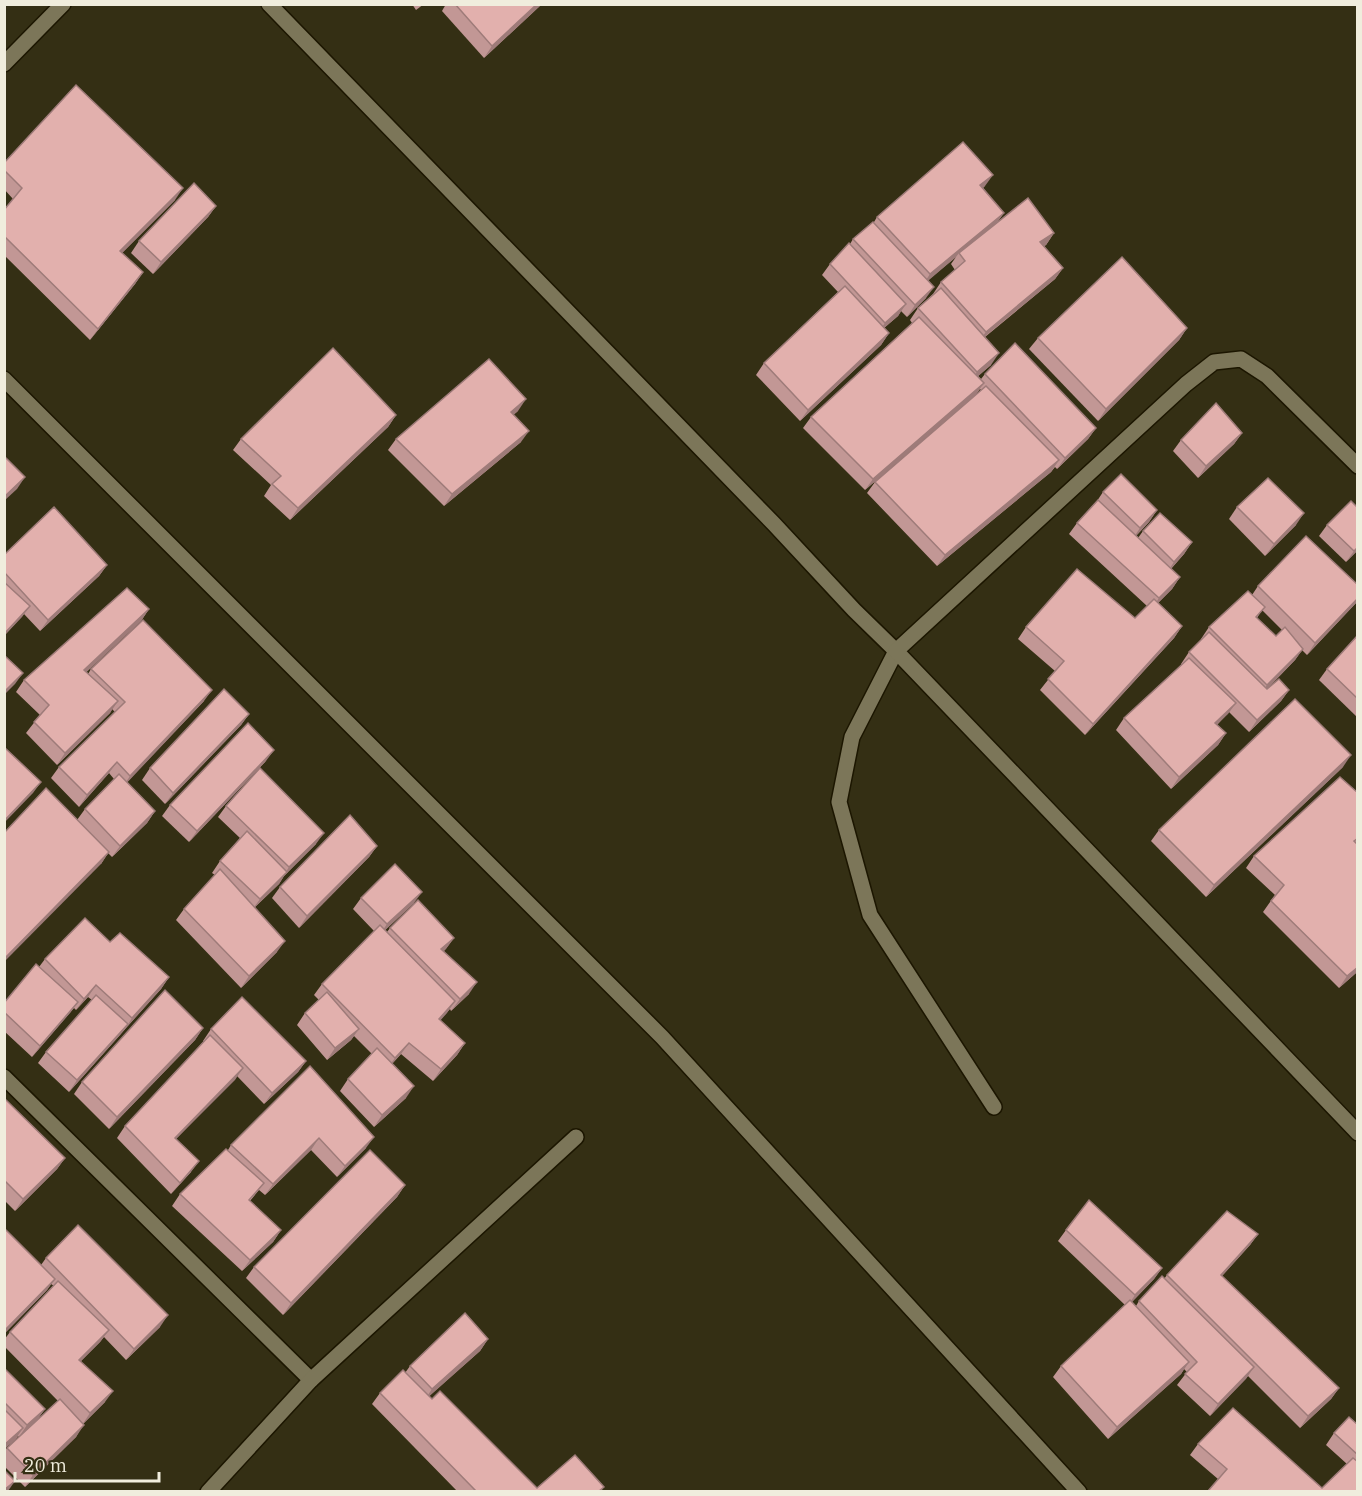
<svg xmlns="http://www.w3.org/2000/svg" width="1362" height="1496" font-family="'IBM Plex Serif',serif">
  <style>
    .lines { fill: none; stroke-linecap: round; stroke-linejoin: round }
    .street-casing { stroke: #1c1600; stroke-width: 18 }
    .street { stroke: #7c7659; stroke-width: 15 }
    .wall { fill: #c29795; fill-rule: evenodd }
    .shaded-wall { fill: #9e7b79 }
    .building { fill: #e2b0ad; stroke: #9e7b79; stroke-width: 1.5 }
  </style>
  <rect width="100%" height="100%" fill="#342f14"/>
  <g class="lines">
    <defs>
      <g id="street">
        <polyline points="269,4 774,524 854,610 896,651 852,737 839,802 870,915 994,1107"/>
        <polyline points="4,64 63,4"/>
        <polyline points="4,379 662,1037 1079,1492"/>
        <polyline points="1358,466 1267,376 1241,359 1214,362 1186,384 896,651 1358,1133"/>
        <polyline points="4,1077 311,1380"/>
        <polyline points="208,1492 311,1380 576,1137"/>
      </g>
    </defs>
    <use href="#street" class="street-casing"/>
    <use href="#street" class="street"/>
  </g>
  <g class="wall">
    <polygon points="412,4 424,4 416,10"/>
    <polygon points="446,4 542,4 484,58 442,11"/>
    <polygon points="4,163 175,200 122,253 143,272 135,284 90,340 4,255 4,210 13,199 4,189"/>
    <polygon points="985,186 983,188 1004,213 998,221 1054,233 1046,245 1044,246 1063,268 1055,279 985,337 991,365 978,376 981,379 985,374 1096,428 1088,439 1057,469 1055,467 1051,472 937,566 867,493 875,482 981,390 980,389 976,394 865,490 803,428 811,417 912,323 910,320 918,308 933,294 941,282 955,270 951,264 956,257 928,280 926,298 907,317 901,311 898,316 884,328 889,333 881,345 800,421 756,375 764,363 838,292 822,275 830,264 850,244 853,239 874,222 877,217"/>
    <polygon points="216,206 208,217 153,274 131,253 139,241"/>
    <polygon points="1187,328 1179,340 1098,421 1029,349 1038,338"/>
    <polygon points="518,411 513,415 521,442 444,506 388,450 396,439"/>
    <polygon points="396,415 388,427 290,520 264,496 271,485 233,450 241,439"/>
    <polygon points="1242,433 1234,444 1198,478 1173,451 1181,440"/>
    <polygon points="1103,492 1157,510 1149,522 1136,536 1138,538 1143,531 1192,542 1184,554 1171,569 1180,577 1172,589 1158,603 1182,626 1174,638 1085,735 1040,690 1055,671 1018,639 1026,627 1135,618 1147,606 1069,534 1077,523 1095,504"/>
    <polygon points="1237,507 1296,525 1265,556 1229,519"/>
    <polygon points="1327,525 1358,550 1346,562 1319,536"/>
    <polygon points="4,555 107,565 99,576 40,631 24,614 4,636"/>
    <path d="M1258,586L1356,603L1307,655L1302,650L1295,660L1267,689L1289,690L1281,701L1249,732L1229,712L1217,725L1226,733L1218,745L1171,789L1116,730L1124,718L1182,665L1181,664L1189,652L1202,639H1201L1209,627L1252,595ZM1262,610L1282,630L1276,636L1257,618Z"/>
    <polygon points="149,609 141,621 86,672 88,674 91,669 204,701 127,782 155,811 147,823 112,857 108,853 101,864 77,820 85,809 114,779 109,773 79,807 51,778 59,767 115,712 112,709 110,713 57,765 26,733 40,715 16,692 24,680"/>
    <polygon points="1358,635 1358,718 1319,680 1327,669"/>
    <polygon points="249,714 241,725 165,804 142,780 150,768"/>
    <polygon points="266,761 189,842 162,816 170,805"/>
    <polygon points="1343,767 1206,897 1151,841 1159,830"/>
    <polygon points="1358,793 1358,842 1356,843 1358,845 1358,974 1356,973 1339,988 1263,912 1275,895 1246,868 1254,856"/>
    <polygon points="226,806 316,844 284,876 279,884 255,907 277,952 241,988 176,920 184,909 215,875 212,873 220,861 240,838 218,817"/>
    <polygon points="377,846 369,857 299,928 272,898 280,887"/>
    <polygon points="361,898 414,903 385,930 387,932 390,928 454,938 444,951 469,994 451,1011 450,1009 440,1020 465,1043 457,1055 433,1081 401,1054 392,1064 406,1098 374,1127 340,1091 348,1079 372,1054 354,1036 351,1040 327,1060 297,1025 305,1013 319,1000 314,995 322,984 374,931 353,909"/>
    <polygon points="110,942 169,977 161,989 126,1028 120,1035 69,1092 38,1063 46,1052 92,1000 88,997 76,1010 74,1008 32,1057 4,1031 4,1003 39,967 45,959"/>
    <polygon points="203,1028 195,1040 109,1129 74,1094 82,1082"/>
    <polygon points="211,1029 306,1061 298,1072 264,1104 237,1076 176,1139 191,1172 171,1194 117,1138 125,1126 204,1041 203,1041"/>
    <polygon points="310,1066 366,1148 337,1177 311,1150 265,1195 259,1190 250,1201 281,1230 273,1242 242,1271 172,1206 180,1194 228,1150 231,1145"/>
    <polygon points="4,1098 65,1158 57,1169 15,1211 4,1200"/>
    <polygon points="405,1185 397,1197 283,1315 246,1278 254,1267"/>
    <polygon points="4,1228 41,1265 46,1258 160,1327 126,1360 104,1337 100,1342 81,1361 105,1402 83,1424 76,1437 25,1487 4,1466 4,1451 58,1401 4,1346 4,1340 10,1332 54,1286 51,1284 47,1290 4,1334"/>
    <polygon points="1066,1230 1162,1268 1154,1279 1132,1302 1136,1306 1139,1301 1164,1279 1167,1275 1258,1234 1250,1245 1222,1276 1339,1388 1331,1399 1300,1428 1248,1376 1210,1416 1177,1385 1187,1372 1184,1369 1181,1374 1108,1439 1053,1377 1061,1366 1125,1305 1058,1241"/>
    <polygon points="488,1339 480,1351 429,1396 537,1488 604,1487 601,1491 457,1491 372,1404 380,1393 405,1373 410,1366"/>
    <polygon points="4,1371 45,1409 37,1420 19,1437 18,1436 15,1440 4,1449"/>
    <polygon points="1358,1425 1358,1491 1218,1479 1190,1455 1198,1444 1322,1488 1347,1464 1326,1445 1334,1433"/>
  </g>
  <g class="shaded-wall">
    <polygon points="537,4 542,4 484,58 492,46"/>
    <polygon points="993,175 985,186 972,197 980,185"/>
    <polygon points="183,188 175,200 112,263 120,251"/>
    <polygon points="216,206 208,217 153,274 161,262"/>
    <polygon points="1004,213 996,224 959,253 956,257 922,286 930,274"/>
    <polygon points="1054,233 1046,245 1032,254 1040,242"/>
    <polygon points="1063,268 1055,279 977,343 986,332"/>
    <polygon points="143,272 135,284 90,340 98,329"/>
    <polygon points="934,287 926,298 907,317 915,305"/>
    <polygon points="906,304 898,316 877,334 885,323"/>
    <polygon points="1187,328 1179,340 1098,421 1106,409"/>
    <polygon points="889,333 881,345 800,421 808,410"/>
    <polygon points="999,353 991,365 969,384 977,372"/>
    <polygon points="984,383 976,394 865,490 873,479"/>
    <polygon points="526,399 518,411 503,424 511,412"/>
    <polygon points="396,415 388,427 290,520 298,508"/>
    <polygon points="1096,428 1088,439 1057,469 1065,458"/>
    <polygon points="529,431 521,442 444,506 452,494"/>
    <polygon points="1242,433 1234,444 1198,478 1206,466"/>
    <polygon points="1059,460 1051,472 937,566 945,555"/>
    <polygon points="25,477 17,489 4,501 4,497"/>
    <polygon points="1157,510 1149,522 1132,540 1140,528"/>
    <polygon points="1304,513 1296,525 1265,556 1274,544"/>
    <polygon points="1192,542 1184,554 1166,574 1174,562"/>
    <polygon points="1358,547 1358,550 1346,562 1354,551"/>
    <polygon points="107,565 99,576 40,631 48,620"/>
    <polygon points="1180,577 1172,589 1151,610 1159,598"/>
    <polygon points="1358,598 1358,600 1356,603 1307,655 1315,643"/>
    <polygon points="30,606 22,617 4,636 4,634"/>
    <polygon points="149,609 141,621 76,682 84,670"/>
    <polygon points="1182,626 1174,638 1085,735 1093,724"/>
    <polygon points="1303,649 1295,660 1259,697 1267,685"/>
    <polygon points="23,673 15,684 4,695 4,692"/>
    <polygon points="212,690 204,701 122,788 130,776"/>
    <polygon points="1289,690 1281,701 1249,732 1257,720"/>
    <polygon points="118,701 110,713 57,765 65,753"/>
    <polygon points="1236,703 1228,714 1207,734 1215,723"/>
    <polygon points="249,714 241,725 165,804 173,793"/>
    <polygon points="1226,733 1218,745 1171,789 1179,777"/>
    <polygon points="274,750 266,761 189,842 197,831"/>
    <polygon points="1351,755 1343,767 1206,897 1214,885"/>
    <polygon points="117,762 109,773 79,807 87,795"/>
    <polygon points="41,782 33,793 4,823 4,821"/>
    <polygon points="155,811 147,823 112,857 120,846"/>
    <polygon points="324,833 316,844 284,876 279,884 252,910 260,899 284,875 289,867"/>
    <polygon points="377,846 369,857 299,928 307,916"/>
    <polygon points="109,852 101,864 4,962 4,959"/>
    <polygon points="422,892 414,903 379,936 387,924"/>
    <polygon points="454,938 446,949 433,960 441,949"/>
    <polygon points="285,941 277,952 241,988 249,976"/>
    <polygon points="1358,967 1358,971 1356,973 1339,988 1347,976"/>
    <polygon points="169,977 161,989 126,1028 120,1035 69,1092 77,1080 127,1026 132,1018"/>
    <polygon points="477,982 469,994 451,1011 460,999"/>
    <polygon points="96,985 88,997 76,1010 84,999"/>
    <polygon points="455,1001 447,1013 431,1031 439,1019"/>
    <polygon points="78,1002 70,1013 32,1057 40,1046"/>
    <polygon points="203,1028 195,1040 109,1129 117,1117"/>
    <polygon points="359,1029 351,1040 327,1060 335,1048"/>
    <polygon points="409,1043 401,1054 387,1069 395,1058"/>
    <polygon points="465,1043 457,1055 433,1081 441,1069"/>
    <polygon points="306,1061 298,1072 264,1104 272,1093"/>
    <polygon points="243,1068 235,1080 166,1149 175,1138"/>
    <polygon points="414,1086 406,1098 374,1127 382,1115"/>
    <polygon points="374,1137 366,1148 337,1177 345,1166"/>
    <polygon points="319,1138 311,1150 265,1195 273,1184"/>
    <polygon points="65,1158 57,1169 15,1211 23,1199"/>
    <polygon points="199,1161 191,1172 171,1194 180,1183"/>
    <polygon points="405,1185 397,1197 283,1315 291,1303"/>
    <polygon points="281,1230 273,1242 242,1271 250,1260"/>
    <polygon points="1258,1234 1250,1245 1213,1286 1221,1275"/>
    <polygon points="1162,1268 1154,1279 1127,1307 1135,1295"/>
    <polygon points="55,1279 47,1290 4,1334 4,1331"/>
    <polygon points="168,1315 160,1327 126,1360 134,1349"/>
    <polygon points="109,1330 100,1342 71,1371 79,1360"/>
    <polygon points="488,1339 480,1351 424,1401 432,1389"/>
    <polygon points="1189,1362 1181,1374 1108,1439 1117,1427"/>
    <polygon points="1254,1367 1246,1379 1210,1416 1218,1404"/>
    <polygon points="1339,1388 1331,1399 1300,1428 1308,1416"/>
    <polygon points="113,1391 105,1402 82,1425 90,1413"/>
    <polygon points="45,1409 37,1420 19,1437 27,1425"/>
    <polygon points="84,1425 76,1437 25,1487 33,1475"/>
    <polygon points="23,1428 15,1440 4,1449 4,1445"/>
    <polygon points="15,1481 8,1491 4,1491 4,1490"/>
  </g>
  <g class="building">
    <polygon points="455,4 537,4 492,46"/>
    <polygon points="76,85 183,188 120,251 143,272 98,329 4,236 4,210 22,188 4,170 4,163"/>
    <polygon points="963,142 993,175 980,185 1004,213 930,274 877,217"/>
    <polygon points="194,183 216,206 161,262 139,241"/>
    <polygon points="1028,198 1054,233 1040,242 1063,268 986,332 941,282 965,261 959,253"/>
    <polygon points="873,222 934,287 915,305 853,239"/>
    <polygon points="849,243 906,304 885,323 830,264"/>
    <polygon points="1122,257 1187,328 1106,409 1038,338"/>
    <polygon points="845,286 889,333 808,410 764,363"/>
    <polygon points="941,288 999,353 977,372 918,308"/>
    <polygon points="919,317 984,383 873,479 811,417"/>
    <polygon points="1015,343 1096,428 1065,458 985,374"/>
    <polygon points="333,348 396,415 298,508 272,484 281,476 241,439"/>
    <polygon points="489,359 526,399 511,412 529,431 452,494 396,439"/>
    <polygon points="986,386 1059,460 945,555 875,482"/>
    <polygon points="1216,403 1242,433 1206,466 1181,440"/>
    <polygon points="4,456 25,477 4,497"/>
    <polygon points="1121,474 1157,510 1140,528 1103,492"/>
    <polygon points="1268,478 1304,513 1274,544 1237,507"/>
    <polygon points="1098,500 1180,577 1159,598 1077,523"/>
    <polygon points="1351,501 1358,508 1358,547 1354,551 1327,525"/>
    <polygon points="54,507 107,565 48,620 4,572 4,555"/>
    <polygon points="1160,513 1192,542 1174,562 1143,531"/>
    <polygon points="1306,536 1358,585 1358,598 1315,643 1258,586"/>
    <polygon points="1077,569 1135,618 1154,599 1182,626 1093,724 1048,679 1064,661 1026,627"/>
    <polygon points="4,582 30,606 4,634"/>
    <polygon points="127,588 149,609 84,670 118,701 65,753 34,722 49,705 24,680"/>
    <polygon points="1248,591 1265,607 1256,617 1276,636 1285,627 1303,649 1267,685 1209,627"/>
    <polygon points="143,620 212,690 130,776 117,762 87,795 59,767 125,702 91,669"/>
    <polygon points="1209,632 1267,689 1279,679 1289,690 1257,720 1189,652"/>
    <polygon points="1358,635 1358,699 1327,669"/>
    <polygon points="4,655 23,673 4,692"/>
    <polygon points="1189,658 1236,703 1215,723 1226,733 1179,777 1124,718"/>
    <polygon points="224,689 249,714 173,793 150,768"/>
    <polygon points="1295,699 1351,755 1214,885 1159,830"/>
    <polygon points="248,723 274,750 197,831 170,805"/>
    <polygon points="4,747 41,782 4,821"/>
    <polygon points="260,768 324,833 289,867 226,806"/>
    <polygon points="119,774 155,811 120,846 85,809"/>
    <polygon points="1340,777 1358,793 1358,838 1354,841 1358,845 1358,967 1347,976 1271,901 1284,885 1254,856"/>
    <polygon points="46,788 109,852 4,959 4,833"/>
    <polygon points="350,815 377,846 307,916 280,887"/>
    <polygon points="247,831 287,872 260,899 220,861"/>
    <polygon points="395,864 422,892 387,924 361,898"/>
    <polygon points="220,869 285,941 249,976 184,909"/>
    <polygon points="418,900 454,938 441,949 477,982 460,999 390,928"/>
    <polygon points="85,918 110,942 120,933 169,977 132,1018 96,985 84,999 45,959"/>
    <polygon points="380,925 455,1001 439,1019 465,1043 441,1069 409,1043 395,1058 322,984"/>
    <polygon points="36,964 78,1002 40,1046 4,1012 4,1003"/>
    <polygon points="165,990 203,1028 117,1117 82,1082"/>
    <polygon points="327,992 359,1029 335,1048 305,1013"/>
    <polygon points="96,995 128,1024 77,1080 46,1052"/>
    <polygon points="242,997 306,1061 272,1093 211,1029"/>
    <polygon points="210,1035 243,1068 175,1138 199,1161 180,1183 125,1126"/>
    <polygon points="377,1048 414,1086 382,1115 348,1079"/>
    <polygon points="310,1066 374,1137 345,1166 319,1138 273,1184 231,1145"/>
    <polygon points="4,1098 65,1158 23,1199 4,1180"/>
    <polygon points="226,1149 264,1183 249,1200 281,1230 250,1260 180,1194"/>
    <polygon points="370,1150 405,1185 291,1303 254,1267"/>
    <polygon points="1089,1200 1162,1268 1135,1295 1066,1230"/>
    <polygon points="1227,1211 1258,1234 1221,1275 1339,1388 1308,1416 1167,1275"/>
    <polygon points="78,1225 168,1315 134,1349 46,1258"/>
    <polygon points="4,1228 55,1279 4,1331"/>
    <polygon points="1162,1276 1254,1367 1218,1404 1185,1374 1197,1362 1139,1301"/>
    <polygon points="58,1281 109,1330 79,1360 113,1391 90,1413 10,1332"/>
    <polygon points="1130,1300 1189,1362 1117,1427 1061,1366"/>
    <polygon points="465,1313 488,1339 432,1389 410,1366"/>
    <polygon points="6,1370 45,1409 27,1425 4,1402 4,1371"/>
    <polygon points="403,1370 432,1399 440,1391 537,1488 575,1455 604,1487 599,1491 476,1491 380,1393"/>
    <polygon points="60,1399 84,1425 33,1475 7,1448"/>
    <polygon points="1233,1408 1322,1488 1353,1458 1358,1462 1358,1491 1208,1491 1227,1469 1198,1444"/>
    <polygon points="4,1409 23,1428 4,1445"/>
    <polygon points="1349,1417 1358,1425 1358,1455 1334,1433"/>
    <polygon points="4,1470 15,1481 4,1490"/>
  </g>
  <rect width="1362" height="1496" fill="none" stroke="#f0eddd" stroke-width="12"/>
  <path d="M15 1472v9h144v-9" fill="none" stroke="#f0eddd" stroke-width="3"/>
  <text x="24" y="1472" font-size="18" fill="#f0eddd" stroke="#342f14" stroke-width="4.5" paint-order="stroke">20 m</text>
</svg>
